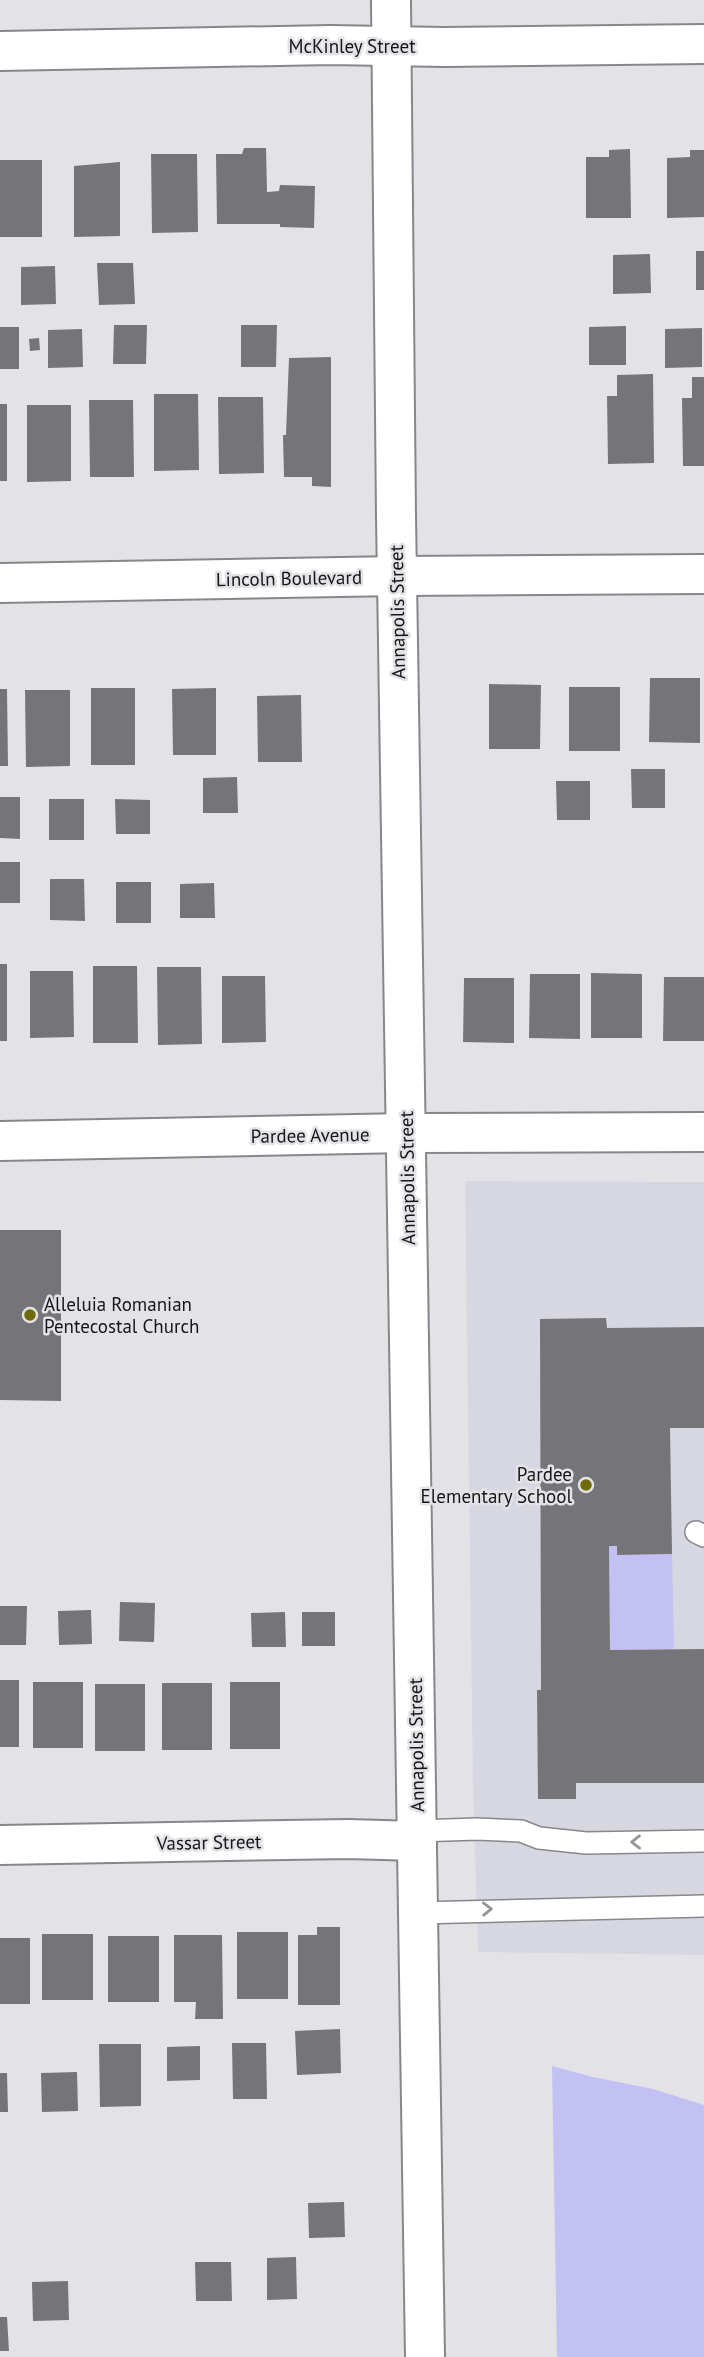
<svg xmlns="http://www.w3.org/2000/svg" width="704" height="2357" font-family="'PT Sans',sans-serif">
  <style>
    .built { fill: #d7d7e2 }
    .green { fill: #c3c0f4 }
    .building { fill: #757579 }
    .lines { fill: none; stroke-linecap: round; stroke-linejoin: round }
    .service-casing { stroke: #87878b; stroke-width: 24 }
    .minor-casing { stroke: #87878b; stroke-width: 42 }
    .tertiary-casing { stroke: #87878b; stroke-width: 42 }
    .service { stroke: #fff; stroke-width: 21 }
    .minor { stroke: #fff; stroke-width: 38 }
    .tertiary { stroke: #fff; stroke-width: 38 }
    .oneway { stroke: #969697 }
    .poi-dot { fill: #6e6b08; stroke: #e3e3e7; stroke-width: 2.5 }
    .labels { text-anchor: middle; stroke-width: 5; stroke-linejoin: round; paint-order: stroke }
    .street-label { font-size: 19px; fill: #161618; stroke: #e3e3e7 }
    .poi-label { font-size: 19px; fill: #161618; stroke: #e3e3e7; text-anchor: start }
  </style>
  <rect width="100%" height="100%" fill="#e3e3e7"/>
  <polygon class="built" points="465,1181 704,1182 704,1955 478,1952 473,1789"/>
  <g class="green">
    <polygon points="609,1546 617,1546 618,1555 672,1554 674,1649 610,1650"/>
    <polygon points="552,2066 593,2077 653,2089 704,2105 704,2357 557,2357"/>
  </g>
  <g class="building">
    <polygon points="244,148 266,148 267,192 279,191 280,185 315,186 314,228 280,227 280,224 217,224 216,154 242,154"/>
    <polygon points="630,149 631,218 586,218 586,157 609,157 609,150"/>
    <polygon points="690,150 704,150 704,217 667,218 667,158 690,157"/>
    <polygon points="151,154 197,154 198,232 152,233"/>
    <rect x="0" y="160" width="42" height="77"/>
    <polygon points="120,162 120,236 74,237 74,166"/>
    <rect x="696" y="251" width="8" height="39"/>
    <polygon points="650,254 651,293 613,294 613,255"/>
    <polygon points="97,263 133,263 135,304 99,305"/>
    <polygon points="55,266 56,304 21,305 21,267"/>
    <polygon points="114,325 147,325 146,364 113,364"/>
    <polygon points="241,325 277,325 276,367 241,367"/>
    <polygon points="626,326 626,365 589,365 589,327"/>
    <rect x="0" y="327" width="19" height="42"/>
    <polygon points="702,328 702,367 665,368 665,329"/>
    <polygon points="82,329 83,367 48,368 48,330"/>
    <polygon points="39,338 40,350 30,351 29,339"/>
    <polygon points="331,357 331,487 312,486 312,477 284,477 283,435 286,435 289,358"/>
    <polygon points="653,374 654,463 608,464 607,396 617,396 617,375"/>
    <polygon points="692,377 704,377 704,466 683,466 682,398 692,398"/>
    <polygon points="154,394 198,394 199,470 154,471"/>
    <polygon points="218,397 263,397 264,473 219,474"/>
    <polygon points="89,400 133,400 134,477 90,477"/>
    <rect x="0" y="404" width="7" height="77"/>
    <polygon points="27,405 71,405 71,481 27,482"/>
    <polygon points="650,678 700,678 700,743 649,742"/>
    <polygon points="489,684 541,685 540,749 489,749"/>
    <rect x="569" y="687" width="51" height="64"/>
    <rect x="91" y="688" width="44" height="77"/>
    <polygon points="216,688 216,755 173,755 172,689"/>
    <polygon points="0,689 7,689 8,766 0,766"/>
    <polygon points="25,690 70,690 70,766 26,767"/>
    <polygon points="301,695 302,762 258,762 257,696"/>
    <polygon points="631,769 665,769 665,808 632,808"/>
    <polygon points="237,777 238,813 203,813 203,778"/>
    <polygon points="556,781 590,781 590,820 557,820"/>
    <polygon points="0,797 20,797 20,839 0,838"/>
    <rect x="49" y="799" width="35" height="41"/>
    <polygon points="115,799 150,800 150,834 116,834"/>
    <rect x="0" y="862" width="20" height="41"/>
    <polygon points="50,879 84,879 85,921 50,920"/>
    <rect x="116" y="882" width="35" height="41"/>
    <polygon points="214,883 215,918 180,918 180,884"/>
    <rect x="0" y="964" width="7" height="77"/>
    <polygon points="93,966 137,966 138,1043 93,1043"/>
    <polygon points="157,967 201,967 202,1044 158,1045"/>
    <polygon points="30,971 73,971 74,1037 30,1038"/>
    <polygon points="591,973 642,974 642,1038 591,1038"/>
    <polygon points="530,974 580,974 580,1039 529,1038"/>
    <polygon points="222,976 265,976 266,1042 222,1043"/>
    <polygon points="664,977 704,977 704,1041 663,1041"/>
    <polygon points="464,978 514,978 514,1043 463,1042"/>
    <polygon points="0,1230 61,1230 61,1401 0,1400"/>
    <polygon points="606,1318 607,1328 704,1327 704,1428 670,1428 672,1554 617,1555 617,1546 609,1546 610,1650 704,1649 704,1783 576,1783 576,1799 538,1799 537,1690 541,1690 540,1319"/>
    <polygon points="120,1602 155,1603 154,1642 119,1641"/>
    <polygon points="0,1606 27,1606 26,1645 0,1645"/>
    <polygon points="91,1610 92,1644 59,1645 58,1611"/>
    <polygon points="285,1612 286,1647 252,1647 251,1613"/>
    <rect x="302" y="1612" width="33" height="34"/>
    <rect x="0" y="1680" width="19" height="67"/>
    <rect x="33" y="1682" width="50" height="66"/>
    <rect x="230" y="1682" width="50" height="67"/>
    <rect x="162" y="1683" width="50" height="67"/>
    <rect x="95" y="1684" width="50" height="67"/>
    <polygon points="317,1927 340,1927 340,2005 298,2005 298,1935 317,1935"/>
    <rect x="237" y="1932" width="51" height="67"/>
    <rect x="42" y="1934" width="51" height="66"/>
    <polygon points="174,1935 222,1935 223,2019 195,2019 196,2002 174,2002"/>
    <rect x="108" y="1936" width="51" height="66"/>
    <rect x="0" y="1938" width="30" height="66"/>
    <polygon points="340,2029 341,2073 297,2075 295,2031"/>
    <polygon points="232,2043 266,2043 267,2099 233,2099"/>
    <polygon points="99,2044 141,2044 141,2106 100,2107"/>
    <polygon points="200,2046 200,2080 167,2081 167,2047"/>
    <polygon points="77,2072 78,2111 42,2112 41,2073"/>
    <polygon points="0,2073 7,2073 8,2112 0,2112"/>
    <polygon points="344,2202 345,2237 309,2238 308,2203"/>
    <polygon points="296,2257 297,2299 267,2300 267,2258"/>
    <polygon points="195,2262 231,2262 232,2301 196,2301"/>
    <polygon points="68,2281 69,2320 33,2321 32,2282"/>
    <polygon points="0,2317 7,2317 9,2351 0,2351"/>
  </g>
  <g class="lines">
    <defs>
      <g id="service">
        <polyline points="696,1532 704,1536"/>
        <polyline points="417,1831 477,1829 521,1831 539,1838 586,1843 704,1841"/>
        <polyline points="418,1913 704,1906"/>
      </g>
      <g id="minor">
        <polyline points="0,51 330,45 444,47 704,44"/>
        <polyline points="0,583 398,576 704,574"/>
        <polyline points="0,1141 407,1133 704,1132"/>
        <polyline points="0,1845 348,1839 417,1841"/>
      </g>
      <polyline id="tertiary" points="391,0 396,516 425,2357"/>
    </defs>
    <use href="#service" class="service-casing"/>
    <use href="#minor" class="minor-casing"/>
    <use href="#tertiary" class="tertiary-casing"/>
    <use href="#service" class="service"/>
    <use href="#minor" class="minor"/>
    <use href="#tertiary" class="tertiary"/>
  </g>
  <defs><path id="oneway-chevron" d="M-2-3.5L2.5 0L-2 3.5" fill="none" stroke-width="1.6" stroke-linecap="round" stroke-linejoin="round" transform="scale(1.75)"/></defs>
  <g class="oneway">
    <use href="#oneway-chevron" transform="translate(636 1842) rotate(179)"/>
    <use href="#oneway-chevron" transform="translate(487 1909) rotate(-1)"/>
  </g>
  <g class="poi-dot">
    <circle cx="30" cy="1315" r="7"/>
    <circle cx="586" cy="1485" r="7"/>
  </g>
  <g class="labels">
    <g class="street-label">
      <text x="352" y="53">McKinley Street</text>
      <text transform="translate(289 578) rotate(-1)" y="7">Lincoln Boulevard</text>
      <text transform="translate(397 612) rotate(-91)" y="7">Annapolis Street</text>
      <text transform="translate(310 1135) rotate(-1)" y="7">Pardee Avenue</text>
      <text transform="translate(407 1178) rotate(-91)" y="7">Annapolis Street</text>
      <text transform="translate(416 1745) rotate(-91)" y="7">Annapolis Street</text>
      <text transform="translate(209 1842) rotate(-1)" y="7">Vassar Street</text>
    </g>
    <g class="poi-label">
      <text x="44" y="1311">Alleluia Romanian<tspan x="44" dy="22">Pentecostal Church</tspan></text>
      <text x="572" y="1481" text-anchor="end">Pardee<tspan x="572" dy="22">Elementary School</tspan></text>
    </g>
  </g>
</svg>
